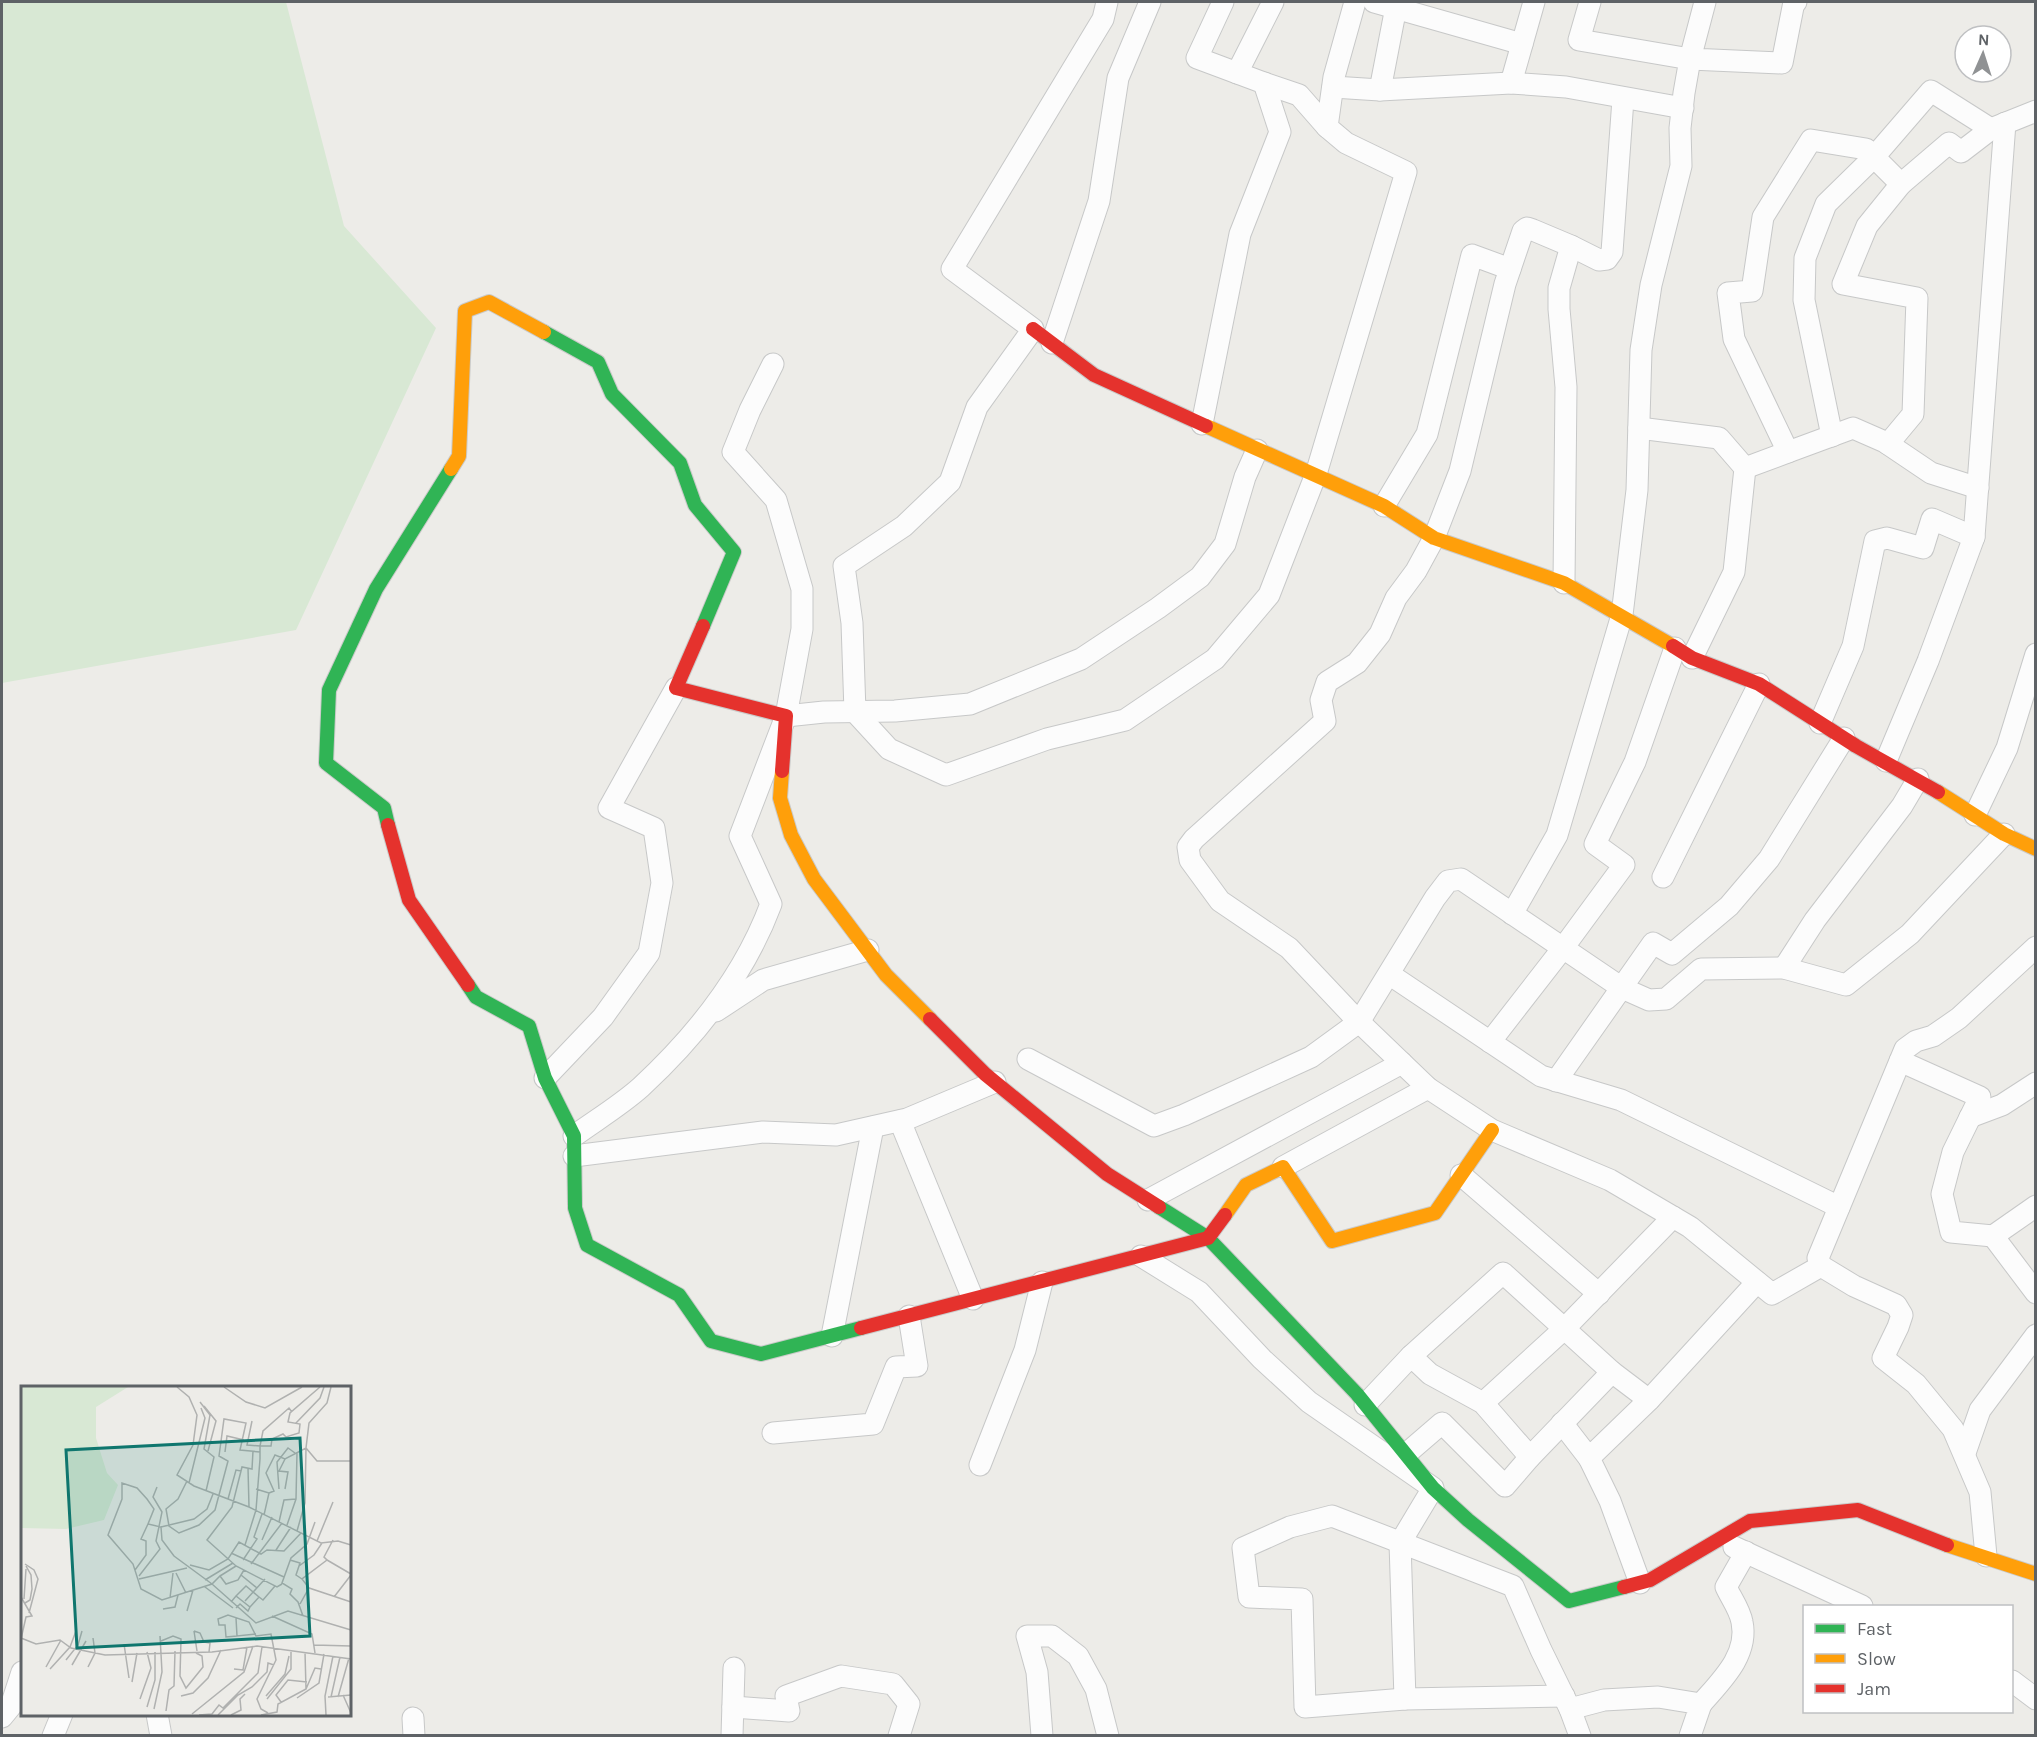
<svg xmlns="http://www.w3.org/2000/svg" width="2037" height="1737" font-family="Karla,sans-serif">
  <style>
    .green { fill: #d8e8d4 }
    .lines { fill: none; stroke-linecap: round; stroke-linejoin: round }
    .street-casing { stroke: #c7c8c8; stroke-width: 23 }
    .fast-casing { stroke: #cacac9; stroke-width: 16 }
    .slow-casing { stroke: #cacac9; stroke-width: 16 }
    .jam-casing { stroke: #cacac9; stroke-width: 16 }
    .street { stroke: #fcfcfc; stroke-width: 21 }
    .fast { stroke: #30b455; stroke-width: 14 }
    .slow { stroke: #ff9f0a; stroke-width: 14 }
    .jam { stroke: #e5322d; stroke-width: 14 }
    .inset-road { fill: none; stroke: #b0b1b0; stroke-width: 1.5 }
    .view { fill: #0f766e; fill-opacity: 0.15; stroke: #0f766e; stroke-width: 3 }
    .inset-edge { fill: none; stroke: #5e6266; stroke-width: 3 }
  </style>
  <rect width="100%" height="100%" fill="#edece8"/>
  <polygon class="green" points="2,2 286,2 344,226 436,328 296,630 2,683"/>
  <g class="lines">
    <defs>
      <g id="street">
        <polyline points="1107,2 1103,19 952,269 1033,329 977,407 950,482 904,526 844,566 852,623 855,712 889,749 946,775 1047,739 1125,720 1215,659 1269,595 1316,474 1406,172 1346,143 1327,127 1334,77 1355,2"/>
        <polyline points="1374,2 1522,44"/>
        <polyline points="1534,2 1511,83 1566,87 1683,108"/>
        <polyline points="1705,2 1690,59 1782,63 1794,2 1796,2"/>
        <polyline points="1237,73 1273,2"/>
        <polyline points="1264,83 1299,95 1327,127"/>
        <polyline points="1333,87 1380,90 1511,83"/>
        <polyline points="1380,90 1397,2"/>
        <polyline points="1623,99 1612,252 1607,259 1599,260 1571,246 1533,230 1527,228 1523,231 1505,284 1460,471 1434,538 1416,571 1396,598 1380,634 1357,663 1327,682 1321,700 1325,721 1194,839 1188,847 1190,860 1220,901 1289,948 1356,1019 1428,1088 1492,1130 1610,1180 1690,1227 1772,1294 1821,1266"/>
        <polyline points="1052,343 1099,201 1118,78 1150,2"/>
        <polyline points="1202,424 1240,234 1280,132 1264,83 1197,58 1223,2"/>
        <polyline points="1639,428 1719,438 1745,468 1734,572 1692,658"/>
        <polyline points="1832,436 1804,300 1805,258 1826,204 1874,157 1931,91 1991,129"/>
        <polyline points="1888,444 1913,414 1917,298 1843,284 1867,226 1901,184"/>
        <polyline points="1788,452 1853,428 1885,442 1931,473 1978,488"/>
        <polyline points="1745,468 1788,452 1734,339 1728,293 1752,291 1763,217 1811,140 1866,149 1901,184 1949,143 1961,152 1991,129 2036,111"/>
        <polyline points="1384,506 1427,434 1472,255 1510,269"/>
        <polyline points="1564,583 1566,387 1559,309 1559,288 1571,246"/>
        <polyline points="786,716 824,712 895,711 970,704 1081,659 1158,608 1200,577 1225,544 1245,477 1257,450"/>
        <polyline points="1820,723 1853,646 1875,541 1887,538 1923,548 1932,519 1974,537"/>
        <polyline points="1886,761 1928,661 1974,537 2005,123"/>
        <polyline points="1975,815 2007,748 2036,654"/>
        <polyline points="1663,877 1759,684"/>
        <polyline points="1512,914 1557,835 1622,615 1637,490 1641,350 1651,285 1681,166 1680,128 1684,93 1690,59 1579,40 1590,2"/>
        <polyline points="1784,968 1815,920 1902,806 1918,779"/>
        <polyline points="1389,974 1541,1076 1621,1100 1839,1207"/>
        <polyline points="716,1011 763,980 868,950"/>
        <polyline points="1490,1042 1563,948 1624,865 1595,844 1635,762 1675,648"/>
        <polyline points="1028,1059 1154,1126 1184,1115 1311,1057 1359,1022 1435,898 1448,881 1461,879 1622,988 1649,1000 1666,999 1701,969 1784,968 1846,985 1910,934 2004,834"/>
        <polyline points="1900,1061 1980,1097 1953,1152 1942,1194 1951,1232 1993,1236"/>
        <polyline points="545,1078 603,1017 649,953 662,883 654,828 609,808 676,688"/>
        <polyline points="1556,1081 1653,943 1672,954 1729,906 1769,859 1844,738"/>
        <polyline points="1970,1117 2002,1105 2036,1083"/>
        <polyline points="900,1121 973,1299"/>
        <path d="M574,1136C596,1120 621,1105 641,1087C696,1036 745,974 771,904L740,836L786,716L802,629V589L776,500L733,452L750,410L773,364"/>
        <polyline points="574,1156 763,1132 836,1135 907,1119 995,1082"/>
        <polyline points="1283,1167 1428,1088"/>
        <polyline points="1461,1175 1599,1294"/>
        <polyline points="1148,1200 1402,1063"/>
        <polyline points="2036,1206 1993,1236 2036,1293"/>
        <polyline points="1141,1256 1199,1292 1262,1359 1309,1402 1433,1488 1400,1543 1405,1699 1564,1696"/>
        <polyline points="832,1336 873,1127"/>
        <polyline points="1411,1356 1503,1273 1612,1372"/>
        <polyline points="1483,1403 1564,1329 1673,1217"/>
        <polyline points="1365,1405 1411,1356 1430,1374 1483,1403 1530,1457 1612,1372 1649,1400 1757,1282"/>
        <polyline points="1562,1423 1589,1458 1649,1400"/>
        <polyline points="773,1433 873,1424 896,1367 917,1366 909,1316"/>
        <polyline points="1965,1453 1980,1410 2036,1335"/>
        <polyline points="1406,1454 1442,1423 1505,1486 1530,1457"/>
        <polyline points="1589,1458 1610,1501 1640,1583"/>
        <polyline points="980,1465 1025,1350 1042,1282"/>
        <polyline points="1734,1547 1862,1606"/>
        <polyline points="1986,1556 1980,1492 1953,1429 1916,1384 1883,1358 1898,1327 1902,1315 1896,1305 1854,1286 1821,1266 1818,1258 1905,1049 1916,1041 1933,1036 1959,1018 2036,947"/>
        <polyline points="2012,1681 2036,1699"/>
        <polyline points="1405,1699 1305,1707 1302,1599 1249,1597 1243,1548 1290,1527 1332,1516 1513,1586 1541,1650 1570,1709 1604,1700 1658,1697 1701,1704 1690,1736"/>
        <path d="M1701,1704C1721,1681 1749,1655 1742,1622C1740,1610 1731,1598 1726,1587L1746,1552"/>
        <polyline points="733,1707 789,1711 786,1696 841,1676 893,1684 909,1704 899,1736"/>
        <polyline points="1570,1709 1580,1736"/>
        <polyline points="157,1714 161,1736"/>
        <polyline points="2,1717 11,1706 22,1672"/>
        <polyline points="413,1718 414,1736"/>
        <polyline points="53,1736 62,1714"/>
        <polyline points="732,1736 734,1668"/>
        <polyline points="1042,1736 1037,1672 1027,1636 1052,1636 1078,1656 1096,1689 1108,1736"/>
      </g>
      <g id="fast">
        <polyline points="544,332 598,362 612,394 680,463 695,505 734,552 703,626"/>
        <polyline points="388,825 384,808 326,763 329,690 376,589 451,469"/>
        <polyline points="468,985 476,997 529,1026 545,1078 574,1136 575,1208 587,1245 679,1295 711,1341 761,1354 861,1328"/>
        <polyline points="1159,1207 1208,1238 1357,1394 1433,1488 1468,1520 1569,1601 1624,1587"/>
      </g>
      <g id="slow">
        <polyline points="1206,426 1384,506 1434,538 1564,583 1673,646"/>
        <polyline points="451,469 459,456 465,311 489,302 544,332"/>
        <polyline points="782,771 780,798 791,835 814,879 886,975 930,1019"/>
        <polyline points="1938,792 2004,834 2036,849"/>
        <polyline points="1225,1215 1246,1185 1283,1167 1332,1241 1435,1213 1492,1130"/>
        <polyline points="1947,1545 2036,1574"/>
      </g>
      <g id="jam">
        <polyline points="1033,329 1094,375 1206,426"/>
        <polyline points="703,626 676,688 786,716 782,771"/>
        <polyline points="1673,646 1692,658 1759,684 1856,746 1938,792"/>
        <polyline points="388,825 409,900 468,985"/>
        <polyline points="930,1019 985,1074 1107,1174 1159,1207"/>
        <polyline points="861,1328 1208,1238 1225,1215"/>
        <polyline points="1624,1587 1650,1580 1750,1521 1858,1510 1947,1545"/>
      </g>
    </defs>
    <use href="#street" class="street-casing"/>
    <use href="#fast" class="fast-casing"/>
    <use href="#slow" class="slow-casing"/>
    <use href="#jam" class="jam-casing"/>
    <use href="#street" class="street"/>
    <use href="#fast" class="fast"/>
    <use href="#slow" class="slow"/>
    <use href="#jam" class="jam"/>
  </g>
  <g transform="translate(21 1386)">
    <rect width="330" height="330" fill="#edece8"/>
    <path d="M0,1H107L75,21V52L86,87L97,99L83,134L45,143L0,142Z" fill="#d8e8d4"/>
    <path class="inset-road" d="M156,1L168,11L176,29L172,59L156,89L173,100L228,121L300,157L317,155L330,159M203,1L225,16L244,22L281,1M310,1L306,17L288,37L285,62L296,75H330M179,16L189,29L183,63L193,71L185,105M183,20L195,35L187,65M271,26L268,22L242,45L239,60H250L251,53L262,48L265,51L278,47L279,38L267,36L269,27L299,1M275,37L299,12L303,1M232,65L231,83L221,81L211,121L186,154L215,180L256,201L261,198M204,66L206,50L223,54M264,73L258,85L267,86L264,103M227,82L228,121M166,95L157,113L145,123L148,140L158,147L178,139L194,124L207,75L198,70L203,33L225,37L219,64L239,66M168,97L184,32L180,22M235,103L248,107L243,129M258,103L256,76L267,62L274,67M248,107L253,105L245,87L254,69L264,73L285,62L284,117L276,145M207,113L215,84L220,85M258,136L263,114L275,113M266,139L275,113L276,66M140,141L173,133L186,123L192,108M241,154L251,131M296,155L312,116M224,159L235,124L239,73V60L226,59L231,35M255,164L270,141M210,167L263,191M222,174L236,153L233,151L241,128M269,174L279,177L275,189L281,193M306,174L330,188M4,178L13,184L17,193L8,227M230,178L261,137M169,179L188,184L207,173L218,156L240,168L246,164L263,165L280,147M278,180L293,169L301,157M114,184L125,169V155L120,153L127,138M223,184L217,194L205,198L199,190L191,198L141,214L120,203L112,178L87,149L101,113V97L116,102L126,113L133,123L127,138L140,141L141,154L153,170L191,198L235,237L267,225L330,244M155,187L165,207M220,189L236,202M118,190L139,163L135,155L141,126L132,111L136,101M199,190L215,180M118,193L166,182M184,194L212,177M184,201L212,222M288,202L281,193L306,174L303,171L312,154M215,210L225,200L238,211M0,211L11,230L5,231L0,253M313,211L330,189M149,212L152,187M3,213L5,183M224,215L244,193M210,216L215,210L229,221L238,211L242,214L254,200M4,217L9,214L11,203L10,189L5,180M279,218L288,202L330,216M215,222L219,218L227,225L229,221M142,223L154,221L157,209M166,225L172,204M251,230L291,248L294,267M282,230L277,216L269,208L271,203L261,197L270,172L286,158L294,136M215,232L216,250L235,248M173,245L179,247L183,256L189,257L188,266M173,245L176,265M216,250L205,251L204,239H198L197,233L207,229L228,236L235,250L250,248L255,274L236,313L240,323L247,327M0,252L15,258L39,254L50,262L84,269L191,266L236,260L330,273M140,255L152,250L160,253L159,290L165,302L182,281L181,270L175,267M103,258L108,292M293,259L330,260M45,274L57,259L61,245M51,279L65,255M25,281L40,254M67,281L74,267L72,252M29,283L49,261L55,245M213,283L222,284L226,261M111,296L116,267M285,303L294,282L300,283M322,309L330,327M160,310L172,307L187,292L200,264M245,310L264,288L268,270M307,311L330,309M310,311L319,271M317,311L328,272M276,312L298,297L303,268M119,313L130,282L126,266M246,313L270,283V266M260,316L255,309L267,294L286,296M126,321L134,294V266M133,323L141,286L139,250M145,325L148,304L153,300L154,265M171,328L223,286L232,260M178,329L191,328L198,319L202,322L237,287L241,261M197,329L217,309L231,301L246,286L247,277L253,279M210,329L220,324L219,313L224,308M240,329L256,326L257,318L285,303L284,266M305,329L304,310L312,270"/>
    <path class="view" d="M279,52L289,250L56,262L45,64Z"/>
    <rect width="330" height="330" class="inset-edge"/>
  </g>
  <rect width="2037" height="1737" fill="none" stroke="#5e6266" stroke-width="6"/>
  <rect x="1803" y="1605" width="210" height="108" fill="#ffffff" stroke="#bfc0c2" stroke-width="1.5"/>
  <rect x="1815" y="1624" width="30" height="9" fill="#30b455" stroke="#bfc0c2" stroke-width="1.5"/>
  <text x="1857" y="1635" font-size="18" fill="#5e6266">Fast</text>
  <rect x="1815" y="1654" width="30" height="9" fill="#ff9f0a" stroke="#bfc0c2" stroke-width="1.5"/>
  <text x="1857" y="1665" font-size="18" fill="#5e6266">Slow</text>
  <rect x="1815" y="1684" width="30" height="9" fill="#e5322d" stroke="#bfc0c2" stroke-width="1.5"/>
  <text x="1857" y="1695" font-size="18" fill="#5e6266">Jam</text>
  <g transform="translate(1983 54) rotate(3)"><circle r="28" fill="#ffffff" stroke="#bfc0c2" stroke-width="1.5"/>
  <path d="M0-4.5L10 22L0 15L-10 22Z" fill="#909294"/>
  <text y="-9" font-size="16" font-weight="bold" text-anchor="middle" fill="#5e6266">N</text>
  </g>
</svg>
